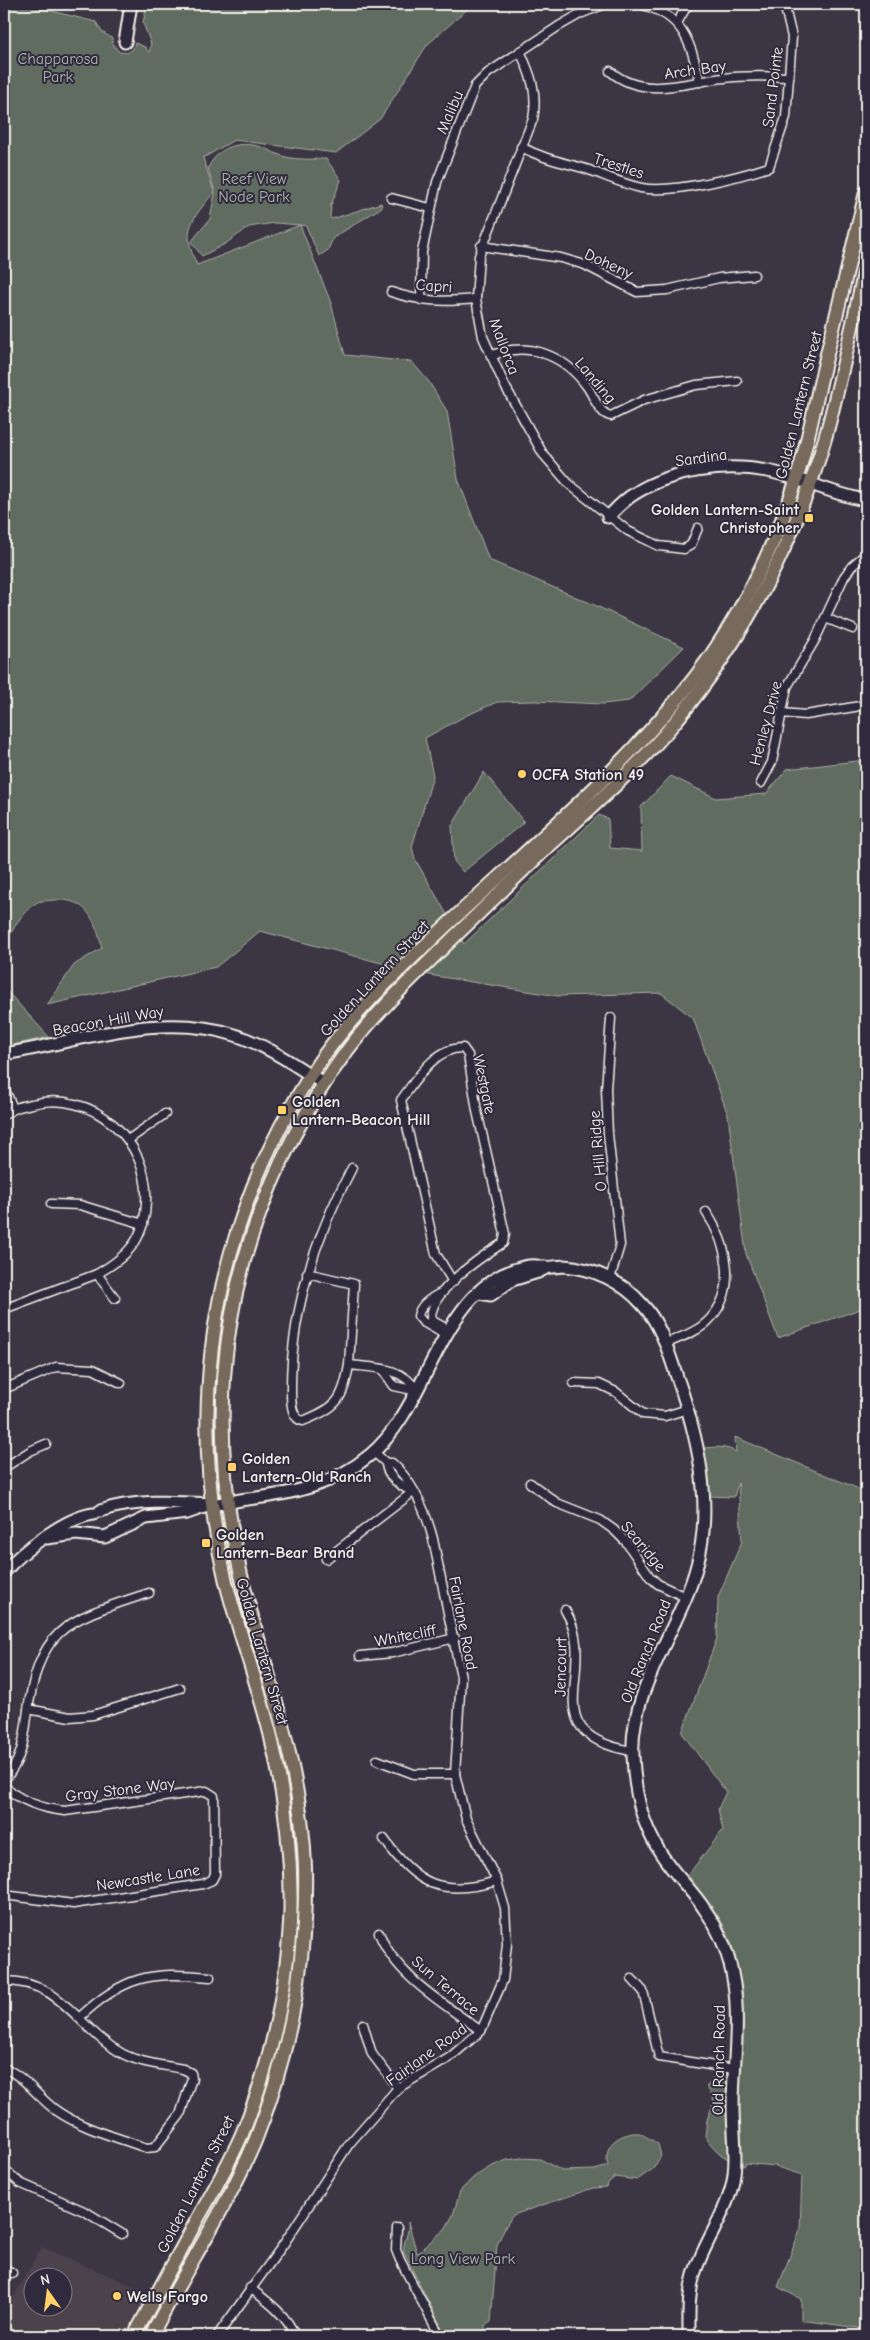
<svg xmlns="http://www.w3.org/2000/svg" width="870" height="2340" font-family="'Comic Neue',sans-serif">
  <style>
    .built { fill: #4c424c; fill-rule: evenodd }
    .green { fill: #606c61; stroke: #aaaea4 }
    .lines { fill: none; stroke-linecap: round; stroke-linejoin: round }
    .street-casing { stroke: #f4f1e8; stroke-width: 11 }
    .secondary-casing { stroke: #f4f1e8; stroke-width: 15 }
    .primary-casing { stroke: #f4f1e8; stroke-width: 16 }
    .street { stroke: #2f2a3d; stroke-width: 8 }
    .secondary { stroke: #2f2a3d; stroke-width: 11 }
    .primary { stroke: #77695c; stroke-width: 12 }
    .poi-dot { fill: #ffd166; stroke: #2f2a3d; stroke-width: 2 }
    .labels { text-anchor: middle; stroke-width: 4; stroke-linejoin: round; paint-order: stroke }
    .park-label { font-size: 16px; fill: #b1b5ab; stroke: #2f2a3d }
    .street-label { font-size: 16px; fill: #f4f1e8; stroke: #2f2a3d }
    .poi-label { font-size: 16px; font-weight: bold; fill: #f4f1e8; stroke: #2f2a3d; text-anchor: start }
  </style>
  <rect width="100%" height="100%" fill="#3c3544"/>
  <filter id="ink" filterUnits="userSpaceOnUse"><feTurbulence type="fractalNoise" baseFrequency=".02" numOctaves="2"/><feDisplacementMap in="SourceGraphic" scale="10" xChannelSelector="R" yChannelSelector="G"/><feConvolveMatrix kernelMatrix="1 2 1 2 8 2 1 2 1" color-interpolation-filters="sRGB"/></filter>
  <g filter="url(#ink)">
    <path class="built" d="M42,2247L147,2292L126,2336H4V2313ZM32,2278H62V2308H32Z"/>
    <g class="green">
      <path d="M147,4H473L427,45L380,119L336,153L234,140L203,158L214,192C192,220 180,229 197,265L300,225L275,223L249,227L225,244L202,256L191,242L210,219L215,192L208,168C218,147 239,140 261,147C270,150 277,155 286,157C298,160 313,159 326,159L341,180L331,205L330,217L332,219L381,203L382,207L333,238L328,250L319,256L306,226L300,225L331,303L345,355L412,362L429,382L447,411L458,479L489,560L590,603L684,647L629,701L603,704L535,701L497,702L465,716L425,738L433,776L412,847L415,859L464,944L599,815L608,819L610,848L642,851L641,807L671,776L716,798L766,794L787,769L866,760V1307L778,1338L746,1254L728,1115L693,1018L661,993L558,996L423,974L260,931L216,967L47,1005L74,965L102,948C95,920 88,898 54,900C49,901 40,900 36,903C20,913 13,930 4,946V7L27,5L96,22L102,32L113,39L112,43L119,52L127,53L133,49L135,43L145,47L149,53L151,44L143,23Z"/>
      <polygon points="484,772 524,822 463,872 454,861 452,826"/>
      <polygon points="4,988 49,1037 4,1047"/>
      <path d="M735,1437L866,1492V2329L801,2320V2299L778,2287L800,2230L802,2175L774,2166L746,2163L745,2166C726,2160 716,2153 705,2136C706,2131 706,2125 707,2120C711,2104 720,2103 706,2087L712,2081L715,2070H741C744,2022 746,1959 718,1916C709,1902 698,1889 688,1875L723,1830L718,1809L726,1792L682,1733L717,1638L718,1597L742,1541L738,1483L734,1497L708,1496L704,1448C716,1447 725,1446 736,1452Z"/>
      <path d="M633,2133H640L658,2144L661,2156L653,2169L637,2180L615,2177L608,2183L607,2187L593,2188L513,2215L504,2229L497,2245L491,2322L484,2326L492,2336H446L404,2253C402,2242 410,2233 408,2222L417,2253L445,2229L453,2215L460,2191L474,2177L490,2167L507,2160L521,2158L540,2159L562,2171L595,2170L608,2166C603,2147 615,2136 633,2133Z"/>
    </g>
    <g class="lines">
      <defs>
        <g id="street">
          <path d="M639,4C684,15 690,41 700,82"/>
          <polyline points="677,23 688,4"/>
          <path d="M520,51C531,75 538,93 533,119L479,256L476,299L483,337L505,386L543,454L569,484L628,531L659,546L684,549L691,545L698,528"/>
          <path d="M610,71C644,100 685,82 724,78C745,75 767,76 789,77"/>
          <path d="M521,147C544,159 562,162 586,169C604,175 622,184 641,188C672,194 738,177 769,167L786,117L792,37L785,8"/>
          <polyline points="391,198 430,208"/>
          <polyline points="481,246 561,258 585,265 637,292 667,290 719,278 754,275"/>
          <path d="M391,292C420,302 446,302 476,299"/>
          <polyline points="421,300 422,252 437,182 475,86 488,73 559,26 580,14 605,4"/>
          <path d="M491,356C527,340 565,355 588,388C594,397 599,414 611,416L644,400L696,385L737,381"/>
          <polyline points="825,618 853,629"/>
          <polyline points="781,713 806,715 866,705"/>
          <polyline points="761,783 772,762 787,687 815,640 844,577 852,566 866,554"/>
          <polyline points="4,1088 13,1108"/>
          <path d="M4,1115C13,1108 21,1106 32,1104C93,1089 150,1141 146,1202C146,1215 142,1231 135,1242C126,1256 111,1266 97,1274L4,1309"/>
          <polyline points="128,1140 165,1114"/>
          <path d="M352,1168C315,1237 291,1309 291,1388C291,1398 290,1419 303,1421C337,1407 343,1401 349,1365C375,1368 402,1366 417,1391"/>
          <polyline points="51,1204 80,1205 143,1224"/>
          <polyline points="307,1273 354,1284 349,1365"/>
          <polyline points="97,1274 115,1298"/>
          <polyline points="610,1279 620,1245 608,1134 606,1089 611,1018"/>
          <path d="M443,1292C432,1297 420,1304 418,1316L423,1322L446,1335"/>
          <path d="M449,1330L431,1320C429,1291 481,1257 503,1243L505,1234L477,1111L468,1055L463,1048C435,1047 416,1080 401,1100L436,1254L453,1282"/>
          <path d="M665,1344C680,1337 698,1332 709,1320C739,1289 727,1243 706,1212"/>
          <polyline points="382,1369 394,1386 417,1391"/>
          <polyline points="574,1383 599,1384 616,1392 643,1414 665,1416 688,1409"/>
          <polyline points="4,1389 56,1367 93,1369 121,1383"/>
          <path d="M386,1463C386,1477 402,1487 413,1492"/>
          <polyline points="4,1468 30,1451 46,1444"/>
          <polyline points="530,1483 557,1503 600,1520 614,1530 626,1542 650,1577 658,1584 685,1597"/>
          <polyline points="326,1559 413,1492"/>
          <path d="M565,1610C602,1670 529,1733 632,1751"/>
          <polyline points="360,1656 392,1653 455,1638"/>
          <polyline points="28,1709 70,1717 93,1715 180,1688"/>
          <polyline points="377,1760 414,1774 455,1774"/>
          <path d="M4,1780C21,1762 24,1742 27,1717C39,1625 67,1620 149,1593"/>
          <path d="M4,1786C20,1801 43,1809 65,1811L206,1791L214,1796L215,1874L212,1880L203,1884L73,1904L4,1895"/>
          <path d="M384,1839C416,1885 442,1897 497,1881"/>
          <path d="M379,1933C396,1977 445,2004 481,2031"/>
          <polyline points="632,1979 643,1991 659,2057 734,2069"/>
          <path d="M4,1981C63,1981 76,2027 121,2053C139,2063 163,2065 183,2069L191,2073L192,2078L180,2115L155,2147L146,2148C117,2137 83,2129 57,2111C38,2098 26,2077 4,2068"/>
          <path d="M79,2018C123,1976 151,1971 210,1977"/>
          <polyline points="363,2024 372,2054 398,2088"/>
          <polyline points="4,2169 20,2183 86,2212 122,2234"/>
          <polyline points="397,2228 396,2250 400,2260 440,2336"/>
          <polyline points="4,2268 12,2273"/>
          <path d="M250,2288C267,2301 287,2315 295,2336"/>
          <path d="M217,2336L283,2245L349,2144L398,2088L449,2058L481,2031L503,1980L507,1944L505,1908L497,1881L466,1819L455,1774L461,1677L433,1539C426,1512 413,1482 392,1463H386L374,1452"/>
        </g>
        <g id="secondary">
          <polyline points="125,42 131,4"/>
          <path d="M608,517C617,508 624,500 634,494C671,470 725,463 767,471C801,477 832,495 866,500"/>
          <path d="M4,1054C79,1042 159,1010 235,1035C266,1045 297,1066 324,1084"/>
          <polyline points="480,1293 491,1295 512,1280 538,1272 546,1268"/>
          <path d="M100,1511C135,1499 177,1502 213,1504C224,1504 237,1500 248,1499C293,1494 334,1485 370,1455C432,1404 440,1281 529,1266C540,1265 536,1267 546,1267C549,1268 561,1266 564,1266C593,1268 623,1282 642,1304C660,1323 668,1350 676,1374C697,1434 714,1502 697,1565C681,1627 629,1689 633,1755C634,1788 640,1819 657,1847C670,1871 691,1888 705,1910C720,1931 730,1958 734,1984C740,2024 733,2066 733,2107C733,2133 738,2160 732,2186C724,2218 703,2244 694,2275C688,2295 689,2315 689,2336"/>
          <polyline points="47,1538 76,1534 105,1537 146,1518 187,1513 213,1504"/>
          <path d="M4,1572C22,1551 65,1518 93,1514"/>
        </g>
        <g id="primary">
          <path d="M134,2336C155,2297 176,2258 197,2220C213,2192 229,2164 242,2134C269,2068 286,1996 290,1924C293,1860 285,1795 270,1733C257,1682 239,1633 226,1582C198,1466 201,1340 239,1226C256,1173 281,1121 311,1074C348,1017 400,969 449,923C533,844 625,768 696,676C737,622 774,549 795,484C806,450 813,414 821,379C836,317 851,254 866,192"/>
          <path d="M151,2336C184,2271 227,2208 255,2141C290,2053 307,1962 305,1867C302,1773 270,1685 246,1595C215,1478 213,1354 251,1238C273,1172 304,1109 346,1052C376,1012 413,977 449,942C483,909 516,877 550,845C593,806 638,767 675,722C744,639 796,540 826,435C841,379 853,322 866,265"/>
        </g>
      </defs>
      <use href="#street" class="street-casing"/>
      <use href="#secondary" class="secondary-casing"/>
      <use href="#primary" class="primary-casing"/>
      <use href="#street" class="street"/>
      <use href="#secondary" class="secondary"/>
      <use href="#primary" class="primary"/>
    </g>
  </g>
  <g class="poi-dot">
    <rect x="804" y="513" width="10" height="10" rx="2.5"/>
    <circle cx="522" cy="774" r="5"/>
    <rect x="277" y="1105" width="10" height="10" rx="2.5"/>
    <rect x="227" y="1462" width="10" height="10" rx="2.5"/>
    <rect x="201" y="1538" width="10" height="10" rx="2.5"/>
    <circle cx="117" cy="2296" r="5"/>
  </g>
  <g class="labels">
    <g class="park-label">
      <text x="58" y="64">Chapparosa<tspan x="58" dy="18">Park</tspan></text>
      <text x="254" y="184">Reef View<tspan x="254" dy="18">Node Park</tspan></text>
      <text x="463" y="2264">Long View Park</text>
    </g>
    <g class="street-label">
      <text transform="translate(695 69) rotate(-8)" y="6">Arch Bay</text>
      <text transform="translate(772 87) rotate(-83)" y="6">Sand Pointe</text>
      <text transform="translate(449 112) rotate(-67)" y="6">Malibu</text>
      <text transform="translate(619 165) rotate(18)" y="6">Trestles</text>
      <text transform="translate(609 263) rotate(25)" y="6">Doheny</text>
      <text transform="translate(434 285) rotate(4)" y="6">Capri</text>
      <text transform="translate(505 346) rotate(69)" y="6">Mallorca</text>
      <text transform="translate(596 380) rotate(50)" y="6">Landing</text>
      <text transform="translate(798 405) rotate(-76)" y="6">Golden Lantern Street</text>
      <text transform="translate(701 457) rotate(-8)" y="6">Sardina</text>
      <text transform="translate(765 723) rotate(-75)" y="6">Henley Drive</text>
      <text transform="translate(374 978) rotate(-47)" y="6">Golden Lantern Street</text>
      <text transform="translate(108 1020) rotate(-10)" y="6">Beacon Hill Way</text>
      <text transform="translate(485 1084) rotate(78)" y="6">Westgate</text>
      <text transform="translate(597 1151) rotate(-95)" y="6">O Hill Ridge</text>
      <text transform="translate(644 1546) rotate(50)" y="6">Searidge</text>
      <text transform="translate(464 1623) rotate(79)" y="6">Fairlane Road</text>
      <text transform="translate(405 1635) rotate(-11)" y="6">Whitecliff</text>
      <text transform="translate(263 1651) rotate(74)" y="6">Golden Lantern Street</text>
      <text transform="translate(645 1651) rotate(-68)" y="6">Old Ranch Road</text>
      <text transform="translate(560 1667) rotate(-89)" y="6">Jencourt</text>
      <text transform="translate(120 1789) rotate(-7)" y="6">Gray Stone Way</text>
      <text transform="translate(148 1877) rotate(-9)" y="6">Newcastle Lane</text>
      <text transform="translate(446 1985) rotate(40)" y="6">Sun Terrace</text>
      <text transform="translate(426 2054) rotate(-36)" y="6">Fairlane Road</text>
      <text transform="translate(718 2060) rotate(-89)" y="6">Old Ranch Road</text>
      <text transform="translate(195 2184) rotate(-63)" y="6">Golden Lantern Street</text>
    </g>
    <g class="poi-label">
      <text x="799" y="515" text-anchor="end">Golden Lantern-Saint<tspan x="799" dy="18">Christopher</tspan></text>
      <text x="532" y="780">OCFA Station 49</text>
      <text x="292" y="1107">Golden<tspan x="292" dy="18">Lantern-Beacon Hill</tspan></text>
      <text x="242" y="1464">Golden<tspan x="242" dy="18">Lantern-Old Ranch</tspan></text>
      <text x="216" y="1540">Golden<tspan x="216" dy="18">Lantern-Bear Brand</tspan></text>
      <text x="127" y="2302">Wells Fargo</text>
    </g>
  </g>
  <rect width="870" height="2340" fill="none" stroke="#2f2a3d" stroke-width="20"/>
  <rect x="10" y="10" width="850" height="2320" fill="none" stroke="#f4f1e8" stroke-width="2" filter="url(#ink)"/>
  <g transform="translate(48 2292) rotate(346)"><circle r="24" fill="#2f2a3d" stroke="#7e7a81"/>
  <path d="M0-4L9 19L0 12L-9 19Z" fill="#ffd166"/>
  <text y="-8" font-size="14" font-weight="bold" text-anchor="middle" fill="#f4f1e8">N</text>
  </g>
</svg>
